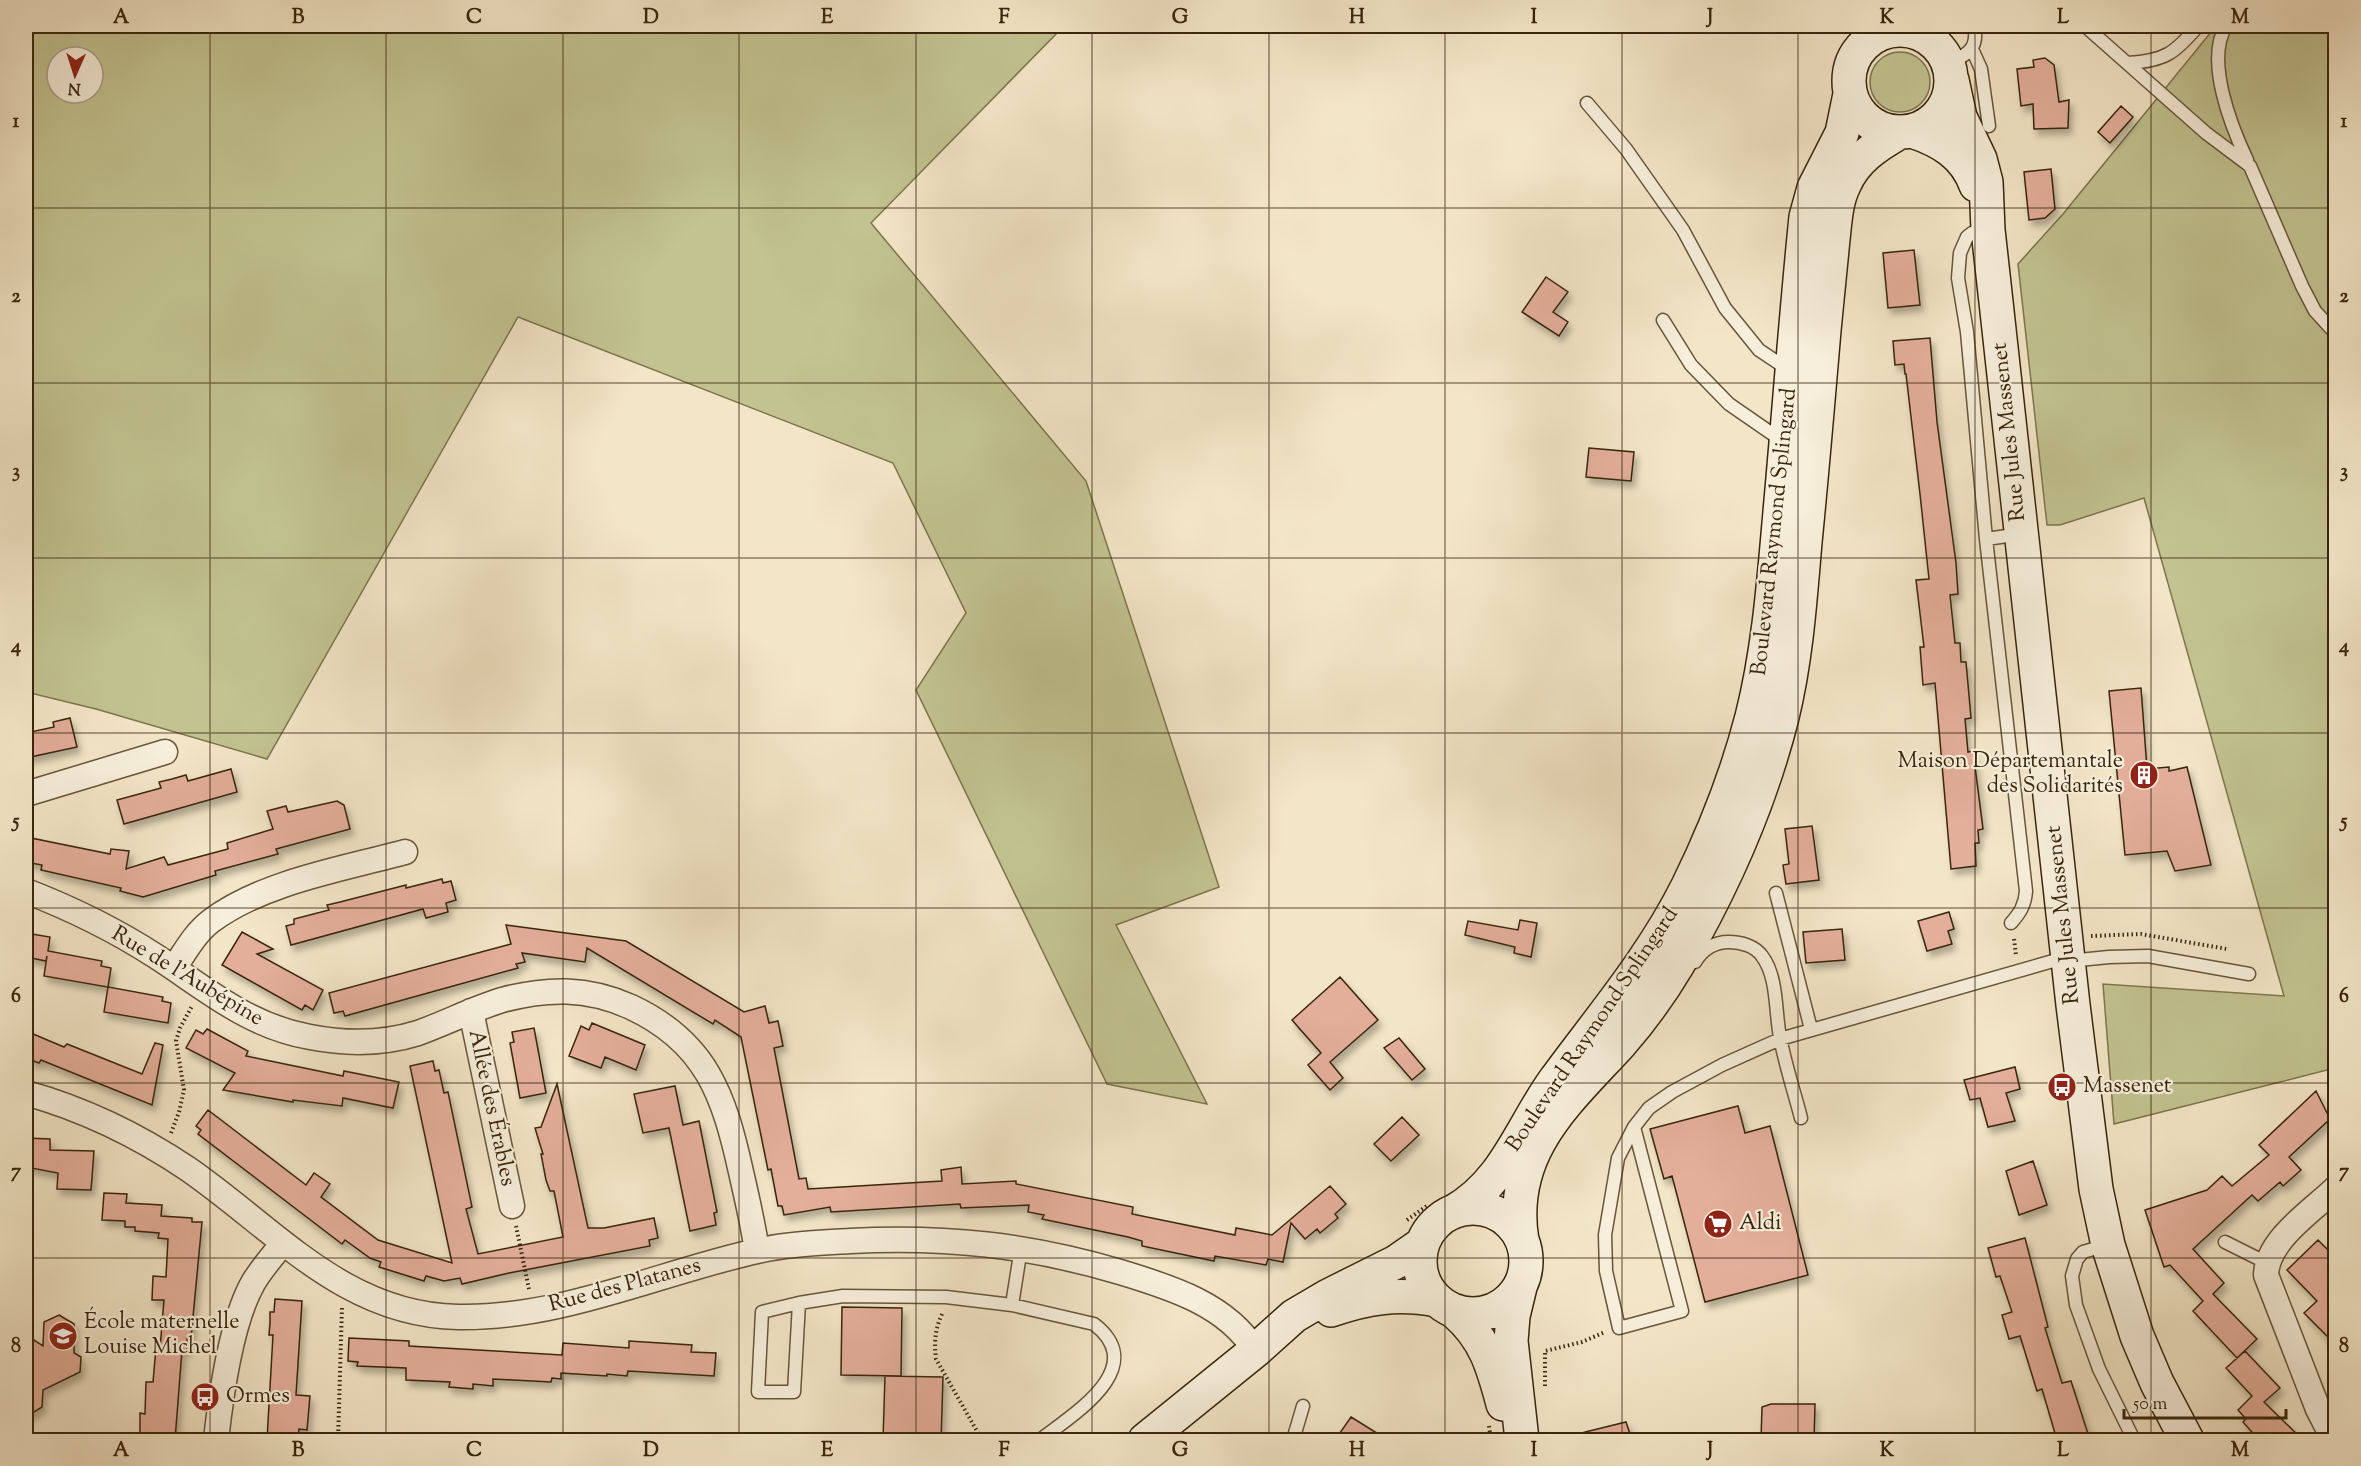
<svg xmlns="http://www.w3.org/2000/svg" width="2361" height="1466" font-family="'Sorts Mill Goudy',serif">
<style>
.green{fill:#c2c391;stroke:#7e744f;stroke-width:1.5;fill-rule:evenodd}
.building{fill:#e3ae9a;stroke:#39250d;stroke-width:1.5;filter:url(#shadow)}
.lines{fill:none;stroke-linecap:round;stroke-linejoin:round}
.lane-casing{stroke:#68553c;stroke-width:15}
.street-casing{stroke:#68553c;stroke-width:27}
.secondary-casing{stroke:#39250d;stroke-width:36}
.path{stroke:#39250d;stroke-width:4;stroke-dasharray:1.5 3;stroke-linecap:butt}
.lane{stroke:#f7efdb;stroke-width:12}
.street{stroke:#f7efdb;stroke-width:24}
.secondary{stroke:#f7efdb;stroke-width:33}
.grid{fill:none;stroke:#39250d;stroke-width:1.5;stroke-opacity:0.55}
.labels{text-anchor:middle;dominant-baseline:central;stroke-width:4.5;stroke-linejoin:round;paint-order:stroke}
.street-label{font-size:22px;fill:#39250d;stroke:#f7efdb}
.poi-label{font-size:22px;fill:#39250d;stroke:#f7efdb;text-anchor:start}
.neatline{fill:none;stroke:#39250d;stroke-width:2}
.grid-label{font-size:20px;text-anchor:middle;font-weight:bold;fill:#39250d}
</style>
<defs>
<filter id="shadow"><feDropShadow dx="3.5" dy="6" stdDeviation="3" flood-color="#0004"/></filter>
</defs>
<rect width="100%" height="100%" fill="#f3e6c7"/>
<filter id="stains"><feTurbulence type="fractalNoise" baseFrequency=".00333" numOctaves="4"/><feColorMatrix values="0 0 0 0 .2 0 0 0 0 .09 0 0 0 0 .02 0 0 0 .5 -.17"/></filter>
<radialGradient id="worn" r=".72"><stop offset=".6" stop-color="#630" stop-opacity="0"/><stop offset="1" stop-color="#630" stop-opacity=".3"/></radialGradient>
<path class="green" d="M 26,26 L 1053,26 L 1059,31 L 871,223 L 1086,481 L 1219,887 L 1116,925 L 1207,1104 L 1107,1084 L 916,690 L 966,613 L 893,463 L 518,317 L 267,759 L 96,709 L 26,692 ZM 57,57 L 93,57 L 93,93 L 57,93 Z
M 2216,26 L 2335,26 L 2335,1068 L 2114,1124 L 2103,984 L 2284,996 L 2144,498 L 2060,525 L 2047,525 L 2018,264 L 2063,214 Z
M1870 82a30 30 0 1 1 60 0a30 30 0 1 1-60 0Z"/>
<path class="building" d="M 2045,58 L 2054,65 L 2059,102 L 2069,100 L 2068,128 L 2034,129 L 2033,104 L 2021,106 L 2017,69 L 2034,67 L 2033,60 Z
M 2121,106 L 2133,117 L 2110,143 L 2098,132 Z
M 2051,169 L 2055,209 L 2045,218 L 2029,220 L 2024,172 Z
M 1914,250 L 1920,305 L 1888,308 L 1883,253 Z
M 1546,277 L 1568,292 L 1553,312 L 1568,322 L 1559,336 L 1522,312 Z
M 1930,338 L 1937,422 L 1956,563 L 1958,594 L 1950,595 L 1955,643 L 1960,643 L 1961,662 L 1966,662 L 1971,718 L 1965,719 L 1968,752 L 1973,751 L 1983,829 L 1978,830 L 1979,843 L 1975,843 L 1976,866 L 1951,869 L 1935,683 L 1923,685 L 1920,647 L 1924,647 L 1916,580 L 1929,579 L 1920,494 L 1906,374 L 1905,374 L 1904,364 L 1895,365 L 1893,341 Z
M 1589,448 L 1634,452 L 1631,481 L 1586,477 Z
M 2141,688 L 2147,769 L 2169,767 L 2169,771 L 2187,767 L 2211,865 L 2175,871 L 2167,851 L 2125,855 L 2109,691 Z
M 70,718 L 77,747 L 26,758 L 26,733 L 54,727 L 53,722 Z
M 231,769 L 237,792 L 124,824 L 117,800 L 161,788 L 159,782 L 172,779 L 186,775 L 188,781 Z
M 337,801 L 344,805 L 350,829 L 276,849 L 278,854 L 215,871 L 216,875 L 143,897 L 120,891 L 121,888 L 41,870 L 42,865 L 26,862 L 26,837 L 110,854 L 111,849 L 129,851 L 126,869 L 164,857 L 168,865 L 228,849 L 227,843 L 273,829 L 267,811 L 286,806 L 288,812 Z
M 1812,826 L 1819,880 L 1786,884 L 1783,865 L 1789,864 L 1785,829 Z
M 442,879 L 443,883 L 451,881 L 456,900 L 446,903 L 448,912 L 426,918 L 423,909 L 291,945 L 286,926 L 294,924 L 294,919 L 329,910 L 327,905 L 340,902 L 406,885 L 406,888 Z
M 1949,912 L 1954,929 L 1948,931 L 1952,944 L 1927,951 L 1918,921 Z
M 1520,920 L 1537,923 L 1531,957 L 1514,953 L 1515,947 L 1465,935 L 1468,921 L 1518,930 Z
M 506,925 L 626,941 L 744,1012 L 765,1006 L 769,1023 L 778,1021 L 783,1046 L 774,1048 L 799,1179 L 806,1178 L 808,1189 L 942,1181 L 941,1170 L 961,1167 L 962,1184 L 1016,1181 L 1016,1184 L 1133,1207 L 1132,1214 L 1235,1235 L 1236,1228 L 1272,1235 L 1330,1186 L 1346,1204 L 1335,1214 L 1338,1218 L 1320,1233 L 1317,1229 L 1305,1239 L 1291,1223 L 1283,1262 L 1268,1259 L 1266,1265 L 1215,1256 L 1214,1261 L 1142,1246 L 1142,1241 L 1128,1237 L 1042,1219 L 1044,1215 L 1028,1212 L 1029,1205 L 961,1208 L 960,1204 L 831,1212 L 830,1207 L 784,1215 L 782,1206 L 778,1206 L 771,1169 L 768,1170 L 741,1037 L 715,1020 L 713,1024 L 587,948 L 585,962 L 522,953 L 525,962 L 516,964 L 518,968 L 345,1016 L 343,1011 L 334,1013 L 329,993 L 511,944 Z
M 1842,929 L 1845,960 L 1806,963 L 1803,932 Z
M 242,932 L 273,949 L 257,954 L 323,990 L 313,1010 L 305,1005 L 302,1010 L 222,965 Z
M 26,933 L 50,937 L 48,951 L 102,961 L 101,966 L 111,968 L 108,987 L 163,997 L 162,1001 L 171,1003 L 168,1023 L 104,1012 L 108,987 L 44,976 L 47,956 L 46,961 L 26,957 Z
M 1340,977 L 1378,1020 L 1330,1062 L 1343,1078 L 1330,1090 L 1308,1065 L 1321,1053 L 1292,1020 Z
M 592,1023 L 645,1045 L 636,1070 L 605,1057 L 601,1068 L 569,1056 L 581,1026 L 589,1030 Z
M 534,1028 L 546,1093 L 520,1098 L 510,1043 L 514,1042 L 512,1032 Z
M 207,1029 L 248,1051 L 246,1056 L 343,1076 L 344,1071 L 399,1082 L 393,1108 L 343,1098 L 342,1106 L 293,1100 L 293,1102 L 223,1090 L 235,1073 L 186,1048 L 196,1030 L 203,1034 Z
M 26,1031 L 64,1047 L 67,1044 L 142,1074 L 155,1043 L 163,1045 L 152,1105 L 41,1060 L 39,1063 L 26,1058 Z
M 1399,1038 L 1425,1069 L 1412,1080 L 1384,1048 Z
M 433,1061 L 435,1071 L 439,1070 L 444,1093 L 448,1092 L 472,1207 L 466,1209 L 478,1254 L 563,1237 L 554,1191 L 550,1191 L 546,1180 L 541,1154 L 543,1154 L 535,1128 L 541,1127 L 557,1084 L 588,1228 L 604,1228 L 654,1218 L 658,1238 L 649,1240 L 650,1246 L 509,1273 L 462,1284 L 460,1278 L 444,1281 L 426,1276 L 424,1281 L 379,1267 L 381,1262 L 370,1258 L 345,1240 L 342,1244 L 198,1134 L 201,1130 L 196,1126 L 208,1110 L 306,1185 L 314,1173 L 330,1184 L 321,1197 L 378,1240 L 452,1263 L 410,1066 Z
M 2015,1067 L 2020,1089 L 2006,1093 L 2015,1121 L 1988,1127 L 1980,1098 L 1970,1100 L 1964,1080 Z
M 675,1086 L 683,1125 L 699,1121 L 717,1212 L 714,1213 L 716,1225 L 690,1231 L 669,1128 L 643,1133 L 634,1094 Z
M 2316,1091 L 2330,1119 L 2289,1157 L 2301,1170 L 2283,1186 L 2280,1182 L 2258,1201 L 2252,1195 L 2193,1249 L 2224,1283 L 2213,1294 L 2257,1339 L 2237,1358 L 2193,1311 L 2203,1301 L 2170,1265 L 2164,1267 L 2145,1210 L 2207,1190 L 2222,1176 L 2232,1186 L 2269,1155 L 2259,1145 Z
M 1738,1106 L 1745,1133 L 1770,1126 L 1808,1275 L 1705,1302 L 1672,1176 L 1664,1179 L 1650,1129 Z
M 1402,1117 L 1419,1135 L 1391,1161 L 1374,1144 Z
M 26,1138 L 50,1139 L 50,1150 L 94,1151 L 91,1190 L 57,1189 L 58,1173 L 26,1167 Z
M 2033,1161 L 2047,1205 L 2019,1215 L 2006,1171 Z
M 104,1193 L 127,1194 L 126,1203 L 162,1205 L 161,1216 L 192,1218 L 192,1222 L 202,1222 L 191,1338 L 187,1337 L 187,1351 L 182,1350 L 175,1440 L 140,1440 L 140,1413 L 145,1414 L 146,1382 L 153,1382 L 156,1348 L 160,1349 L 162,1324 L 164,1300 L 152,1300 L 153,1276 L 166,1277 L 168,1239 L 158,1238 L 159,1233 L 135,1231 L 135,1227 L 125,1227 L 125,1221 L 102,1220 Z
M 2025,1238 L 2048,1327 L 2045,1328 L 2062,1383 L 2071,1381 L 2090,1440 L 2057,1440 L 2042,1389 L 2037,1391 L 2020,1336 L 2009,1339 L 2002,1315 L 2012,1312 L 2000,1276 L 1996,1277 L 1988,1248 Z
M 2318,1240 L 2336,1258 L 2336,1345 L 2304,1313 L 2317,1301 L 2287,1270 Z
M 275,1299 L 302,1301 L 296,1395 L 310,1396 L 307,1430 L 299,1429 L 298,1439 L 267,1440 L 273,1335 L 269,1335 L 270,1323 L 270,1312 L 274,1312 Z
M 842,1307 L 902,1308 L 901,1376 L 841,1375 Z
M 59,1315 L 74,1324 L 74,1353 L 81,1357 L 80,1372 L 43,1390 L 42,1407 L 26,1417 L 26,1335 L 43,1346 L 44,1322 Z
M 349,1338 L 409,1341 L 409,1346 L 562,1355 L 563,1343 L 629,1348 L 629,1341 L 692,1345 L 691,1352 L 716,1353 L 714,1376 L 628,1371 L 627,1376 L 607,1374 L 607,1376 L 561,1373 L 561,1379 L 552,1378 L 551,1382 L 493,1379 L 493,1386 L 473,1384 L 473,1389 L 449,1387 L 450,1382 L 406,1380 L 406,1368 L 357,1366 L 358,1362 L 348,1361 Z
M 2245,1351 L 2280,1388 L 2264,1402 L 2303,1440 L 2259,1440 L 2243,1422 L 2246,1419 L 2238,1410 L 2252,1396 L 2226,1368 Z
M 885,1376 L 943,1377 L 941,1440 L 883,1440 Z
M 1771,1404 L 1815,1404 L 1814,1440 L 1761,1440 L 1762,1407 Z
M 1351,1417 L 1388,1440 L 1335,1440 Z
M 1626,1422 L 1632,1440 L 1578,1440 L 1577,1434 Z"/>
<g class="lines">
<g class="lane-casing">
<path id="lane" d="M 2085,26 L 2206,133 L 2250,166 L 2302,286 L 2315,311 L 2336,334
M 2226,26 C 2205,60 2231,126 2247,160
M 1972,49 L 1981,69 L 1989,126
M 2128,63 C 2165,61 2175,53 2198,26
M 1949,64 C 1968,54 1979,48 1974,26
M 1587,103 L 1626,149 L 1683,230 L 1725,308 L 1759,350 L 1789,370
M 1987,230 L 1972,233 L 1967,237 L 1960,253 L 1958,278 L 1967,332 L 1986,539 L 2026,891 C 2025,905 2020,913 2011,923
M 1663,320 L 1691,365 L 1729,404 L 1784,442
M 1986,539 L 2021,534
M 1776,893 L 1811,1029
M 2069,961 L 2109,957 L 2148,956 L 2249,974
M 1695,962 C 1703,949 1714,942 1729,942 C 1741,942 1755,946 1762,956 C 1778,977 1775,1012 1780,1037 C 1785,1064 1794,1091 1801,1118
M 1634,1127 L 1682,1311 L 1619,1328 L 1606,1271 L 1605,1235 L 1618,1158 L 1634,1127 L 1649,1108 L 1672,1092 L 1722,1065 L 1780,1039 L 2067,957
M 2225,1242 L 2267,1263
M 2107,1245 L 2083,1252 L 2077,1259 L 2072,1276 L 2076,1305 L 2099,1369 L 2134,1440
M 799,1303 L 794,1392 L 758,1392 L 762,1312 L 799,1303 L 843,1296 L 946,1297 L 1012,1305 L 1094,1324 C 1151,1368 1072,1415 1040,1440
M 1012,1305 L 1021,1248
M 1293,1440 L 1303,1406"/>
</g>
<g class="street-casing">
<path id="street" d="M 26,794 L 165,752
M 26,891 C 70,908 117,931 157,957 C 208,990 248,1026 310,1037 C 346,1044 383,1044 418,1033 C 446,1023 473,1009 502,1000 C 547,988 587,987 631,1007 C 706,1042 724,1095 741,1172 C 747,1198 753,1224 757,1251
M 174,968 C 185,952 195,933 211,921 C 263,882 343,869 405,852
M 471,1011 L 512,1206
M 26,1093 C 83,1109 139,1136 188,1169 C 275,1229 344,1315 458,1317 C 561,1319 658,1273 757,1251 C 787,1244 819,1243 850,1241 C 945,1236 1029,1245 1120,1272 C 1170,1287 1228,1305 1255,1351
M 216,1440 C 221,1395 231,1322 253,1283 C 261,1269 273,1256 283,1243
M 2334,1440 L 2318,1409 L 2266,1275 C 2267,1240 2312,1211 2336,1188"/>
</g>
<g class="secondary-casing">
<path id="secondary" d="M1849 81a51 51 0 1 1 102 0a51 51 0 1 1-102 0Z
M 1952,80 L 1960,117 L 1980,159 L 1986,182 L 1988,230 L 1996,302 L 2073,1005 L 2096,1189 L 2108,1245 L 2137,1336 L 2157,1383 L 2187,1440
M 1912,131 C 1942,141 1965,155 1976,185
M1420 1261a53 53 0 1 1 106 0a53 53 0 1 1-106 0Z
M 1453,1212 C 1506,1182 1521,1127 1555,1080 C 1602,1016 1652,958 1688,886 C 1714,833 1737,775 1752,717 C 1769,650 1774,580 1780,512 C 1789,413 1796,315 1806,217 L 1814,188 L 1842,133 L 1850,94
M 1522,1241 C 1507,1152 1567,1102 1621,1043 C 1642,1019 1662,991 1678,964 C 1723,887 1760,804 1782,717 C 1796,660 1800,601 1805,542 C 1812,472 1818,401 1824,330 C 1827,299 1830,269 1833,239 C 1835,221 1836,201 1844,185 C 1855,159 1876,146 1900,132
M 1520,1287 L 1513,1316 L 1511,1341 L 1522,1440
M 1331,1310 C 1368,1297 1398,1293 1437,1300
M 1455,1312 C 1485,1338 1493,1366 1503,1404
M 1145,1440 L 1255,1351 L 1294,1316 L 1328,1296 L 1396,1262 L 1422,1244"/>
</g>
<path class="path" d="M 2091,936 L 2141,934 L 2227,949
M 2014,939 L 2016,955
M 171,1133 L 179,1112 L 184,1090 L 176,1041 L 180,1028 L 192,1006
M 1407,1220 L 1428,1205
M 516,1226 L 529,1289
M 942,1314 C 935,1329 934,1343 936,1359 L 982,1440
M 1545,1386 L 1545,1351 L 1582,1342 L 1605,1332
M 1489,1426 L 1491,1440
M 338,1440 L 342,1306"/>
<use href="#lane" class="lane"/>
<use href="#street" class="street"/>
<use href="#secondary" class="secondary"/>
</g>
<path class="grid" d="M 210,26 L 210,1440M 386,26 L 386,1440M 563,26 L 563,1440M 739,26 L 739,1440M 916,26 L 916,1440M 1092,26 L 1092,1440M 1269,26 L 1269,1440M 1445,26 L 1445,1440M 1622,26 L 1622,1440M 1798,26 L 1798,1440M 1975,26 L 1975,1440M 2151,26 L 2151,1440M 26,208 L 2336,208M 26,383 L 2336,383M 26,558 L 2336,558M 26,733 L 2336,733M 26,908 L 2336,908M 26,1083 L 2336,1083M 26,1258 L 2336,1258"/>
<defs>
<g id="building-disc" transform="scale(1.5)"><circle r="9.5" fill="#8f2418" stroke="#f7efdb"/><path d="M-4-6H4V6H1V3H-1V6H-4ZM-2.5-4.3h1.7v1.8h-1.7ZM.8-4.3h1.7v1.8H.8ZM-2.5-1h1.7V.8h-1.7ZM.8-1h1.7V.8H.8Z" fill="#fff"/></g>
<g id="bus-disc" transform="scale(1.5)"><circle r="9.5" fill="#8f2418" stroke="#f7efdb"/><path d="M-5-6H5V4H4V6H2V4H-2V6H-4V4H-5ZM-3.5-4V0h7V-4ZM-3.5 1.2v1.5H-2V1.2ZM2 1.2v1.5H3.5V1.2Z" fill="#fff"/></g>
<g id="supermarket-disc" transform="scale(1.5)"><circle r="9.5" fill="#8f2418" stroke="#f7efdb"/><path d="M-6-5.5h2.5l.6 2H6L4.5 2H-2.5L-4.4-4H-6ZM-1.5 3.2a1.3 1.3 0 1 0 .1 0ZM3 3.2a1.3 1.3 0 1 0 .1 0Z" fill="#fff"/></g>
<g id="school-disc" transform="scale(1.5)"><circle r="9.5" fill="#8f2418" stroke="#f7efdb"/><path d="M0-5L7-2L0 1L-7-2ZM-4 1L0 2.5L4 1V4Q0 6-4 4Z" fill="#fff"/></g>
</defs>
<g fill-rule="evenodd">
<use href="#building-disc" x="2144" y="775"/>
<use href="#bus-disc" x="2062" y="1087"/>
<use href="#supermarket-disc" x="1718" y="1224"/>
<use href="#school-disc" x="63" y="1336"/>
<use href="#bus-disc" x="205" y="1397"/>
</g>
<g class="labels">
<g class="street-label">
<text transform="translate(2010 432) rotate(-96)">Rue Jules Massenet</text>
<text transform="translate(1775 532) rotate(-84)">Boulevard Raymond Splingard</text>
<text transform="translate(2064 915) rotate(-96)">Rue Jules Massenet</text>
<text transform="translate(187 977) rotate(31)">Rue de l'Aubépine</text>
<text transform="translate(1593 1030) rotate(-56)">Boulevard Raymond Splingard</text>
<text transform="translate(491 1108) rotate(78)">Allée des Érables</text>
<text transform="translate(625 1286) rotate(-15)">Rue des Platanes</text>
</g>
<g class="poi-label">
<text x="2123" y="762" text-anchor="end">Maison Départemantale<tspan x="2123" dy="25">des Solidarités</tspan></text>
<text x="2083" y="1087">Massenet</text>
<text x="1739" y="1224">Aldi</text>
<text x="84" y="1323">École maternelle<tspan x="84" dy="25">Louise Michel</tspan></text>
<text x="226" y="1397">Ormes</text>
</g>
</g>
<rect width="2361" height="1466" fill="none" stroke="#f3e6c7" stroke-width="66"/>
<g transform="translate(75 75) rotate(183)"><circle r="28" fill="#f7efdb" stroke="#ab9e89" stroke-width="1.5"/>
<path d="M0-4.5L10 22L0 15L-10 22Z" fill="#8f2418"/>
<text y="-9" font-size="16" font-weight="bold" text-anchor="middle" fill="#39250d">N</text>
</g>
<path d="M2124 1409v9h162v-9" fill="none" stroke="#39250d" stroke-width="3"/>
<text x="2133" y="1409" font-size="18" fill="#39250d" stroke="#f7efdb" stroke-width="4.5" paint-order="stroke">50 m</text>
<rect x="33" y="33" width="2295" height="1400" class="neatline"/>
<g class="grid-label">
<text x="121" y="23">A</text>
<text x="298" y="23">B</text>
<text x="474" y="23">C</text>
<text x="651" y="23">D</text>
<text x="827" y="23">E</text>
<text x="1004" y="23">F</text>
<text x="1180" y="23">G</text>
<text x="1357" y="23">H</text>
<text x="1534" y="23">I</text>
<text x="1710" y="23">J</text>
<text x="1887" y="23">K</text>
<text x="2063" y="23">L</text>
<text x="2240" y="23">M</text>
<text x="16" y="127">1</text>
<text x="2344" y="127">1</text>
<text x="16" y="302">2</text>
<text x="2344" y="302">2</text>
<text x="16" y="477">3</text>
<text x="2344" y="477">3</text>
<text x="16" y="652">4</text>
<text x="2344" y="652">4</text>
<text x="16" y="827">5</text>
<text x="2344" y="827">5</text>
<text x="16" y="1002">6</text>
<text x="2344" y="1002">6</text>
<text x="16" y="1177">7</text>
<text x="2344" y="1177">7</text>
<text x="16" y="1352">8</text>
<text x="2344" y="1352">8</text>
<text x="121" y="1456">A</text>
<text x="298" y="1456">B</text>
<text x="474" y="1456">C</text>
<text x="651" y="1456">D</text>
<text x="827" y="1456">E</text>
<text x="1004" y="1456">F</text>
<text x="1180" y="1456">G</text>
<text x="1357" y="1456">H</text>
<text x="1534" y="1456">I</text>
<text x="1710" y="1456">J</text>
<text x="1887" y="1456">K</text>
<text x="2063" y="1456">L</text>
<text x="2240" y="1456">M</text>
</g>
<rect width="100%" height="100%" filter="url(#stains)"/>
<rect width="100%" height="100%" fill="url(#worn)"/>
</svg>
